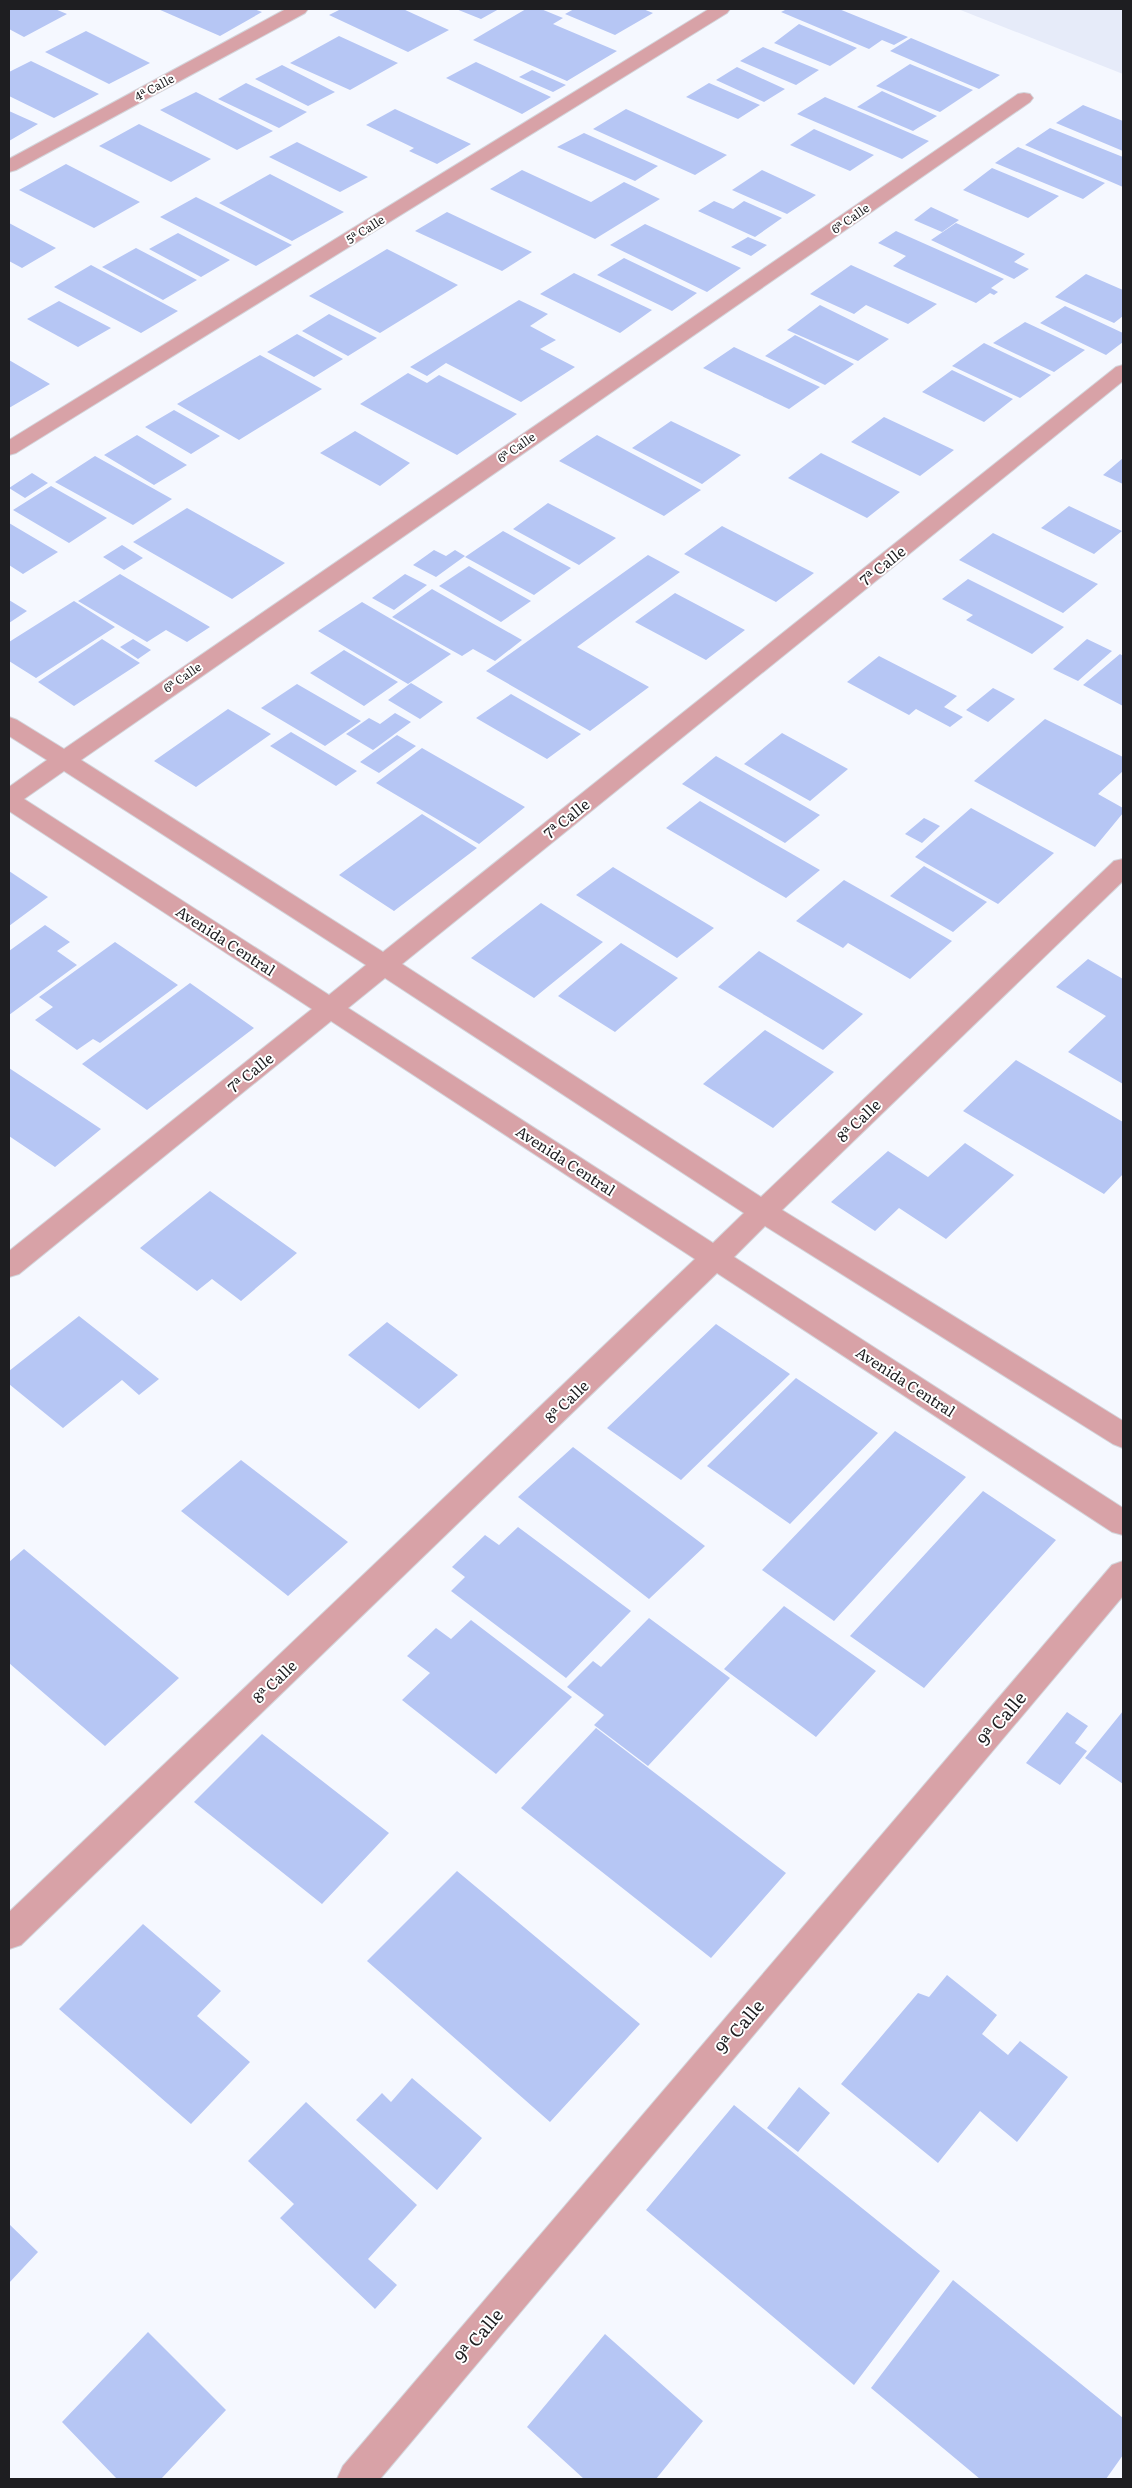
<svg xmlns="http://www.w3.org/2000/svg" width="1132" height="2488" font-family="Literata,serif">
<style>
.built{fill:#e6ebf9}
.building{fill:#b6c6f4}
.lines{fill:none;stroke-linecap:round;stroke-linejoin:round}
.minor-casing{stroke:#d3d5db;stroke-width:2}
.minor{fill:#d8a2a7;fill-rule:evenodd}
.labels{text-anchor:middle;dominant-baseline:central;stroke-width:4;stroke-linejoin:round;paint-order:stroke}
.far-street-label{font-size:12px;fill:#1e1e21;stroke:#fff}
.street-label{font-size:15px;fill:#1e1e21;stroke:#fff}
.near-street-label{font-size:18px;fill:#1e1e21;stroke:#fff}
</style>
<rect width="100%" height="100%" fill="#f5f8ff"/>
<path class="built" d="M 958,9 L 1123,9 L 1123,74 Z"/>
<path class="building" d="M 9,9 L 55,9 L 67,14 L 24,37 L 9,29 Z
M 158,9 L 254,9 L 262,12 L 220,36 Z
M 341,9 L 403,9 L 449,30 L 408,52 L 329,15 Z
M 456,9 L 499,9 L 481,19 Z
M 526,9 L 541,9 L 563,18 L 553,24 L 617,51 L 567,81 L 473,40 Z
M 574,9 L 643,9 L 653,13 L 615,35 L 565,14 Z
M 787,9 L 839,9 L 908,37 L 894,45 L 882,40 L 869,49 L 781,12 Z
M 799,24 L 857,48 L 830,66 L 774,43 Z
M 86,31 L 150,63 L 109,84 L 45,52 Z
M 339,36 L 398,63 L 350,90 L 290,63 Z
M 911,38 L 987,70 L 1000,75 L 979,89 L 890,51 Z
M 763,47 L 819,70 L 796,85 L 740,61 Z
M 31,61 L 99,94 L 54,118 L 9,96 L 9,72 Z
M 476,62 L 551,97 L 522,114 L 446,78 Z
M 910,64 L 973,90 L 940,112 L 876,86 Z
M 282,65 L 335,92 L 308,106 L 255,79 Z
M 737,67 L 785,89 L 764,102 L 716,80 Z
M 532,70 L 566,85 L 553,92 L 519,77 Z
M 246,83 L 307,112 L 279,128 L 218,99 Z
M 709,83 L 760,105 L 738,119 L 686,97 Z
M 882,91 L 937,116 L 913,131 L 857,107 Z
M 196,92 L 273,131 L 237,150 L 160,110 Z
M 825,97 L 929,141 L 902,159 L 797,114 Z
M 1083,105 L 1123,121 L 1123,151 L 1056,123 Z
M 395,109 L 471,144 L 437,164 L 409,151 L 414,148 L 366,125 Z
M 626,109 L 727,155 L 695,175 L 593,129 Z
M 9,111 L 38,124 L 9,141 Z
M 139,124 L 211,159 L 171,182 L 99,146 Z
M 1050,128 L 1123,157 L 1123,187 L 1025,145 Z
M 814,129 L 874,155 L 850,171 L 790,145 Z
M 584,133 L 658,166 L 635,181 L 557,147 Z
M 297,142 L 368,177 L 340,192 L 269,157 Z
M 1018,147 L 1105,183 L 1083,199 L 995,163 Z
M 66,164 L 140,202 L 94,228 L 19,190 Z
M 992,168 L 1059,196 L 1028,218 L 963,190 Z
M 522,170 L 591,202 L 624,182 L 660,199 L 595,239 L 490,189 Z
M 762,170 L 816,195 L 787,214 L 732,190 Z
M 270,174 L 344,212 L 292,241 L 219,203 Z
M 196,197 L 292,245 L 256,266 L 160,217 Z
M 714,201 L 733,209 L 744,201 L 782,218 L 755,237 L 698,211 Z
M 931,207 L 959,220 L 942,232 L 914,220 Z
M 447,212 L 532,252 L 502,271 L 415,231 Z
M 9,223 L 56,248 L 22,268 L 9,261 Z
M 956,223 L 1025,254 L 1014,262 L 1029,269 L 1014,279 L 931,240 Z
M 645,224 L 741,268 L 707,292 L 610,245 Z
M 896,231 L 1004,279 L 991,288 L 998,292 L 994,295 L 990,293 L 976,303 L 893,266 L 906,256 L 878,243 Z
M 178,233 L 230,260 L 201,277 L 149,249 Z
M 748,237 L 767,245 L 751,256 L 731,247 Z
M 136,248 L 197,280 L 163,300 L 102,267 Z
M 387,249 L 458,285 L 380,333 L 309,296 Z
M 624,258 L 697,293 L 672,311 L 597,275 Z
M 91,265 L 178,311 L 141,333 L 54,287 Z
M 851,265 L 937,304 L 908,324 L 866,305 L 854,314 L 810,294 Z
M 574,273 L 652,310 L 620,333 L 540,294 Z
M 1086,274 L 1123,290 L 1123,316 L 1114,323 L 1055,297 Z
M 519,300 L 548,314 L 530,326 L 556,340 L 540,349 L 575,367 L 521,402 L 446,363 L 427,376 L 410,367 Z
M 59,301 L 111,328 L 78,347 L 27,319 Z
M 820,305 L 889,339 L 858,361 L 787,330 Z
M 1065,306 L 1123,333 L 1123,342 L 1106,355 L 1040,323 Z
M 329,314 L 377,338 L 348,356 L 302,331 Z
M 1025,322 L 1085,350 L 1054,372 L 993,343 Z
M 297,334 L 343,359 L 314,377 L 267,352 Z
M 795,335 L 854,364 L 825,385 L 765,356 Z
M 984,343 L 1051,375 L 1020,398 L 952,366 Z
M 734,347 L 820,387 L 789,409 L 703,368 Z
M 260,355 L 322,389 L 239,440 L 177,404 Z
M 9,360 L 50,384 L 9,408 Z
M 952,370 L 1013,399 L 984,422 L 922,392 Z
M 408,373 L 427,383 L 439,375 L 517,414 L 457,455 L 360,404 Z
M 174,410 L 220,436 L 191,454 L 145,427 Z
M 884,417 L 954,450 L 920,476 L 851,442 Z
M 671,421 L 741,455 L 702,484 L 632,448 Z
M 355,431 L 410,463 L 380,486 L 320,453 Z
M 137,435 L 187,465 L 154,485 L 104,455 Z
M 597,435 L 701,490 L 664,516 L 559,461 Z
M 821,453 L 900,492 L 867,518 L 788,478 Z
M 95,456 L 172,499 L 133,525 L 55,482 Z
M 1123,458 L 1123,484 L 1103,475 Z
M 32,473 L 48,483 L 25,498 L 9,488 Z
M 51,486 L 107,518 L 69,543 L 13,510 Z
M 548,503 L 616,538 L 579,565 L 513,529 Z
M 1069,506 L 1122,531 L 1094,554 L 1041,528 Z
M 187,508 L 285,563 L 232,599 L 133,542 Z
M 9,523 L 58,552 L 23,574 L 9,565 Z
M 722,526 L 814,573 L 776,602 L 684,554 Z
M 503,531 L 571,568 L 534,595 L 465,557 Z
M 993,533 L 1098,584 L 1063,613 L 959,560 Z
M 122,545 L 143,558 L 124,570 L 103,557 Z
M 434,550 L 446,556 L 455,550 L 465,556 L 436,577 L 413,565 Z
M 648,555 L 680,572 L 577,647 L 649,687 L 590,731 L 486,671 Z
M 469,566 L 531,601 L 501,622 L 439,586 Z
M 120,574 L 210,627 L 187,642 L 166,630 L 147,642 L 78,601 Z
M 405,574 L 427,585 L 394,610 L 372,598 Z
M 968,579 L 1064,627 L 1032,654 L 966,620 L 973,615 L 942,599 Z
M 432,589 L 522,640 L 495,661 L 473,649 L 462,656 L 392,617 Z
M 675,593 L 745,630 L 706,660 L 635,622 Z
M 9,600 L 27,611 L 9,623 Z
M 74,601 L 115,627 L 36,678 L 9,661 L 9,642 Z
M 362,602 L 451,654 L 408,684 L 318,631 Z
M 102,639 L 140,663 L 74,706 L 38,682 Z
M 133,639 L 151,650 L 138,659 L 120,647 Z
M 1087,639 L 1112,651 L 1078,681 L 1053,669 Z
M 344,650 L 398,682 L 364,706 L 310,673 Z
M 1120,654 L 1123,656 L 1123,706 L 1083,685 Z
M 879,656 L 957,696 L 944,707 L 963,717 L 950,727 L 916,709 L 909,715 L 847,682 Z
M 411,683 L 443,702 L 420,719 L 388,700 Z
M 297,684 L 361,721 L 325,746 L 261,708 Z
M 993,688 L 1015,699 L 988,722 L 966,710 Z
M 511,694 L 581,734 L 547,759 L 476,718 Z
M 228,709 L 271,734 L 196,787 L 154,761 Z
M 395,713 L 411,722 L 373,750 L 346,734 L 369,718 L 380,724 Z
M 1045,719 L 1123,757 L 1123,771 L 1098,794 L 1123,808 L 1123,813 L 1095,847 L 974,781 Z
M 291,732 L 357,771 L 336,786 L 270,746 Z
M 782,733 L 848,769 L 810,801 L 744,764 Z
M 397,735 L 416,746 L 379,773 L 360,762 Z
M 422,748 L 525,807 L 479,844 L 376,783 Z
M 716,756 L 820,815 L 785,843 L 682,784 Z
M 700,801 L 820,870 L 786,898 L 666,828 Z
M 971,808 L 1054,853 L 998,904 L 915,857 Z
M 422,814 L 477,848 L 394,911 L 339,875 Z
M 924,818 L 940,826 L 922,843 L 905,834 Z
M 924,866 L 987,902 L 953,932 L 890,896 Z
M 613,867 L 714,928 L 677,958 L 576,895 Z
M 9,871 L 48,897 L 9,926 Z
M 844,880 L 952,941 L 910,979 L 848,943 L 843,948 L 796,921 Z
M 541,903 L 603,942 L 534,998 L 471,958 Z
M 45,925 L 70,942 L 57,951 L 77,965 L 9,1015 L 9,951 Z
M 115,942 L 178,985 L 100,1043 L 93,1039 L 77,1050 L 35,1020 L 53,1007 L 39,997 Z
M 621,943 L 678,978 L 615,1032 L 558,996 Z
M 759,951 L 863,1014 L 823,1050 L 718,987 Z
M 1088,959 L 1123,979 L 1123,1084 L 1068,1052 L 1106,1016 L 1056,987 Z
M 190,983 L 254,1028 L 147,1110 L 82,1064 Z
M 765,1030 L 834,1072 L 773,1128 L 703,1084 Z
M 1016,1060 L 1123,1122 L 1123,1174 L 1104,1194 L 963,1111 Z
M 9,1068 L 101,1129 L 55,1167 L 9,1136 Z
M 965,1143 L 1014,1175 L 946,1239 L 899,1208 L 875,1231 L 831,1202 L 888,1151 L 928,1177 Z
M 210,1191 L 297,1253 L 241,1301 L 212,1279 L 197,1291 L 140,1248 Z
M 79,1316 L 159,1379 L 139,1395 L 122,1380 L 63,1428 L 9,1384 L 9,1371 Z
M 387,1322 L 458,1375 L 419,1409 L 348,1355 Z
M 716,1324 L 790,1374 L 681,1480 L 607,1428 Z
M 796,1378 L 878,1433 L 790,1524 L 707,1466 Z
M 895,1431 L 966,1477 L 834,1621 L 762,1570 Z
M 573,1447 L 705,1546 L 649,1599 L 518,1497 Z
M 241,1460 L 348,1542 L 288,1596 L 181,1511 Z
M 983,1491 L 1056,1540 L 924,1688 L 850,1636 Z
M 518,1527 L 631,1611 L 566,1678 L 451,1591 L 465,1577 L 452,1567 L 485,1535 L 499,1545 Z
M 24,1549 L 179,1678 L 105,1746 L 9,1663 L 9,1562 Z
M 784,1606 L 876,1671 L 816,1737 L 724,1669 Z
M 649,1618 L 730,1678 L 648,1766 L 594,1725 L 604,1715 L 567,1687 L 593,1661 L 601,1667 Z
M 471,1620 L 572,1697 L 496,1774 L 402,1700 L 430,1673 L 407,1656 L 436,1628 L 451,1639 Z
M 1123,1711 L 1123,1784 L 1085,1758 Z
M 1067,1712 L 1088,1726 L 1075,1743 L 1087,1751 L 1060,1785 L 1026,1763 Z
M 596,1728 L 786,1873 L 711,1958 L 521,1808 Z
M 262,1734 L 389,1833 L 322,1904 L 194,1802 Z
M 457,1871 L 640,2024 L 550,2122 L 367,1961 Z
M 143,1924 L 221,1991 L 197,2016 L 250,2062 L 191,2124 L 59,2009 Z
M 947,1975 L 997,2015 L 982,2034 L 1008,2055 L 1020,2041 L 1068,2077 L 1017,2142 L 980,2111 L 938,2163 L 841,2084 L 918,1993 L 929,1997 Z
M 412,2078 L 482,2138 L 437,2190 L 356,2120 L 382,2093 L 391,2102 Z
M 799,2087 L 830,2113 L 798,2152 L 767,2128 Z
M 306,2102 L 417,2205 L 368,2259 L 397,2285 L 375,2309 L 280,2218 L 294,2204 L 248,2161 Z
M 734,2105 L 940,2271 L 854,2385 L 646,2210 Z
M 9,2224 L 38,2252 L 9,2283 Z
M 953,2280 L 1123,2418 L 1123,2455 L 1106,2479 L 980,2479 L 871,2388 Z
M 148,2332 L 226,2410 L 161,2479 L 117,2479 L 62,2422 Z
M 605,2334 L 703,2421 L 656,2479 L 584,2479 L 527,2427 Z"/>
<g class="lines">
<g class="minor-casing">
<path id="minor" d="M 286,9 L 308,9 L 305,13 L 16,170 L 9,172 L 9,159 Z
M 709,9 L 730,9 L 727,13 L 16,453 L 9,455 L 9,440 Z
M 1024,93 L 1030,94 L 1033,98 L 1030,102 L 81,760 L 383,952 L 1116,367 L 1123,365 L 1123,381 L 402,964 L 761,1197 L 1114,861 L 1123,859 L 1123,881 L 782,1210 L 1123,1421 L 1123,1448 L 1113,1444 L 765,1226 L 734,1257 L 1123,1508 L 1123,1535 L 1112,1532 L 717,1273 L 21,1945 L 9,1949 L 9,1912 L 695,1259 L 331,1021 L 19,1274 L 9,1277 L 9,1251 L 312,1009 L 9,811 L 9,787 L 47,760 L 9,736 L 9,717 L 17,720 L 64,749 L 1018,94 ZM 64,771 L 366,965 L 329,995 L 24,799 ZM 385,978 L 744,1213 L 713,1243 L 348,1008 Z
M 1123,1561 L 1123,1596 L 380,2479 L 337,2479 L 343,2466 L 1112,1565 Z"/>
</g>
<use href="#minor" class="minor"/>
</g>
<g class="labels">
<g class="far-street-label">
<text transform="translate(154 87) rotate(-28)">4ª Calle</text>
<text transform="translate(850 218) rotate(-35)">6ª Calle</text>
<text transform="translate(365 229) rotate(-32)">5ª Calle</text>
<text transform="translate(516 447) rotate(-35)">6ª Calle</text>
<text transform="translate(182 677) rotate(-35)">6ª Calle</text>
</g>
<g class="street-label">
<text transform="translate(882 565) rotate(-39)">7ª Calle</text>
<text transform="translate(566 818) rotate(-39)">7ª Calle</text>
<text transform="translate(226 940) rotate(33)">Avenida Central</text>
<text transform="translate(250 1072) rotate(-39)">7ª Calle</text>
<text transform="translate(858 1120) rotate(-44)">8ª Calle</text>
<text transform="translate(566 1160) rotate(33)">Avenida Central</text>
<text transform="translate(906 1381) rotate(33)">Avenida Central</text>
<text transform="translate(566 1401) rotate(-44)">8ª Calle</text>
<text transform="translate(274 1681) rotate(-44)">8ª Calle</text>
</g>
<g class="near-street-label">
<text transform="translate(1001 1718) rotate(-50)">9ª Calle</text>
<text transform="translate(739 2026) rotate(-50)">9ª Calle</text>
<text transform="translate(478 2335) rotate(-50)">9ª Calle</text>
</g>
</g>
<rect width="1132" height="2488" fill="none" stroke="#1e1e21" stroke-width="20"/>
</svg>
